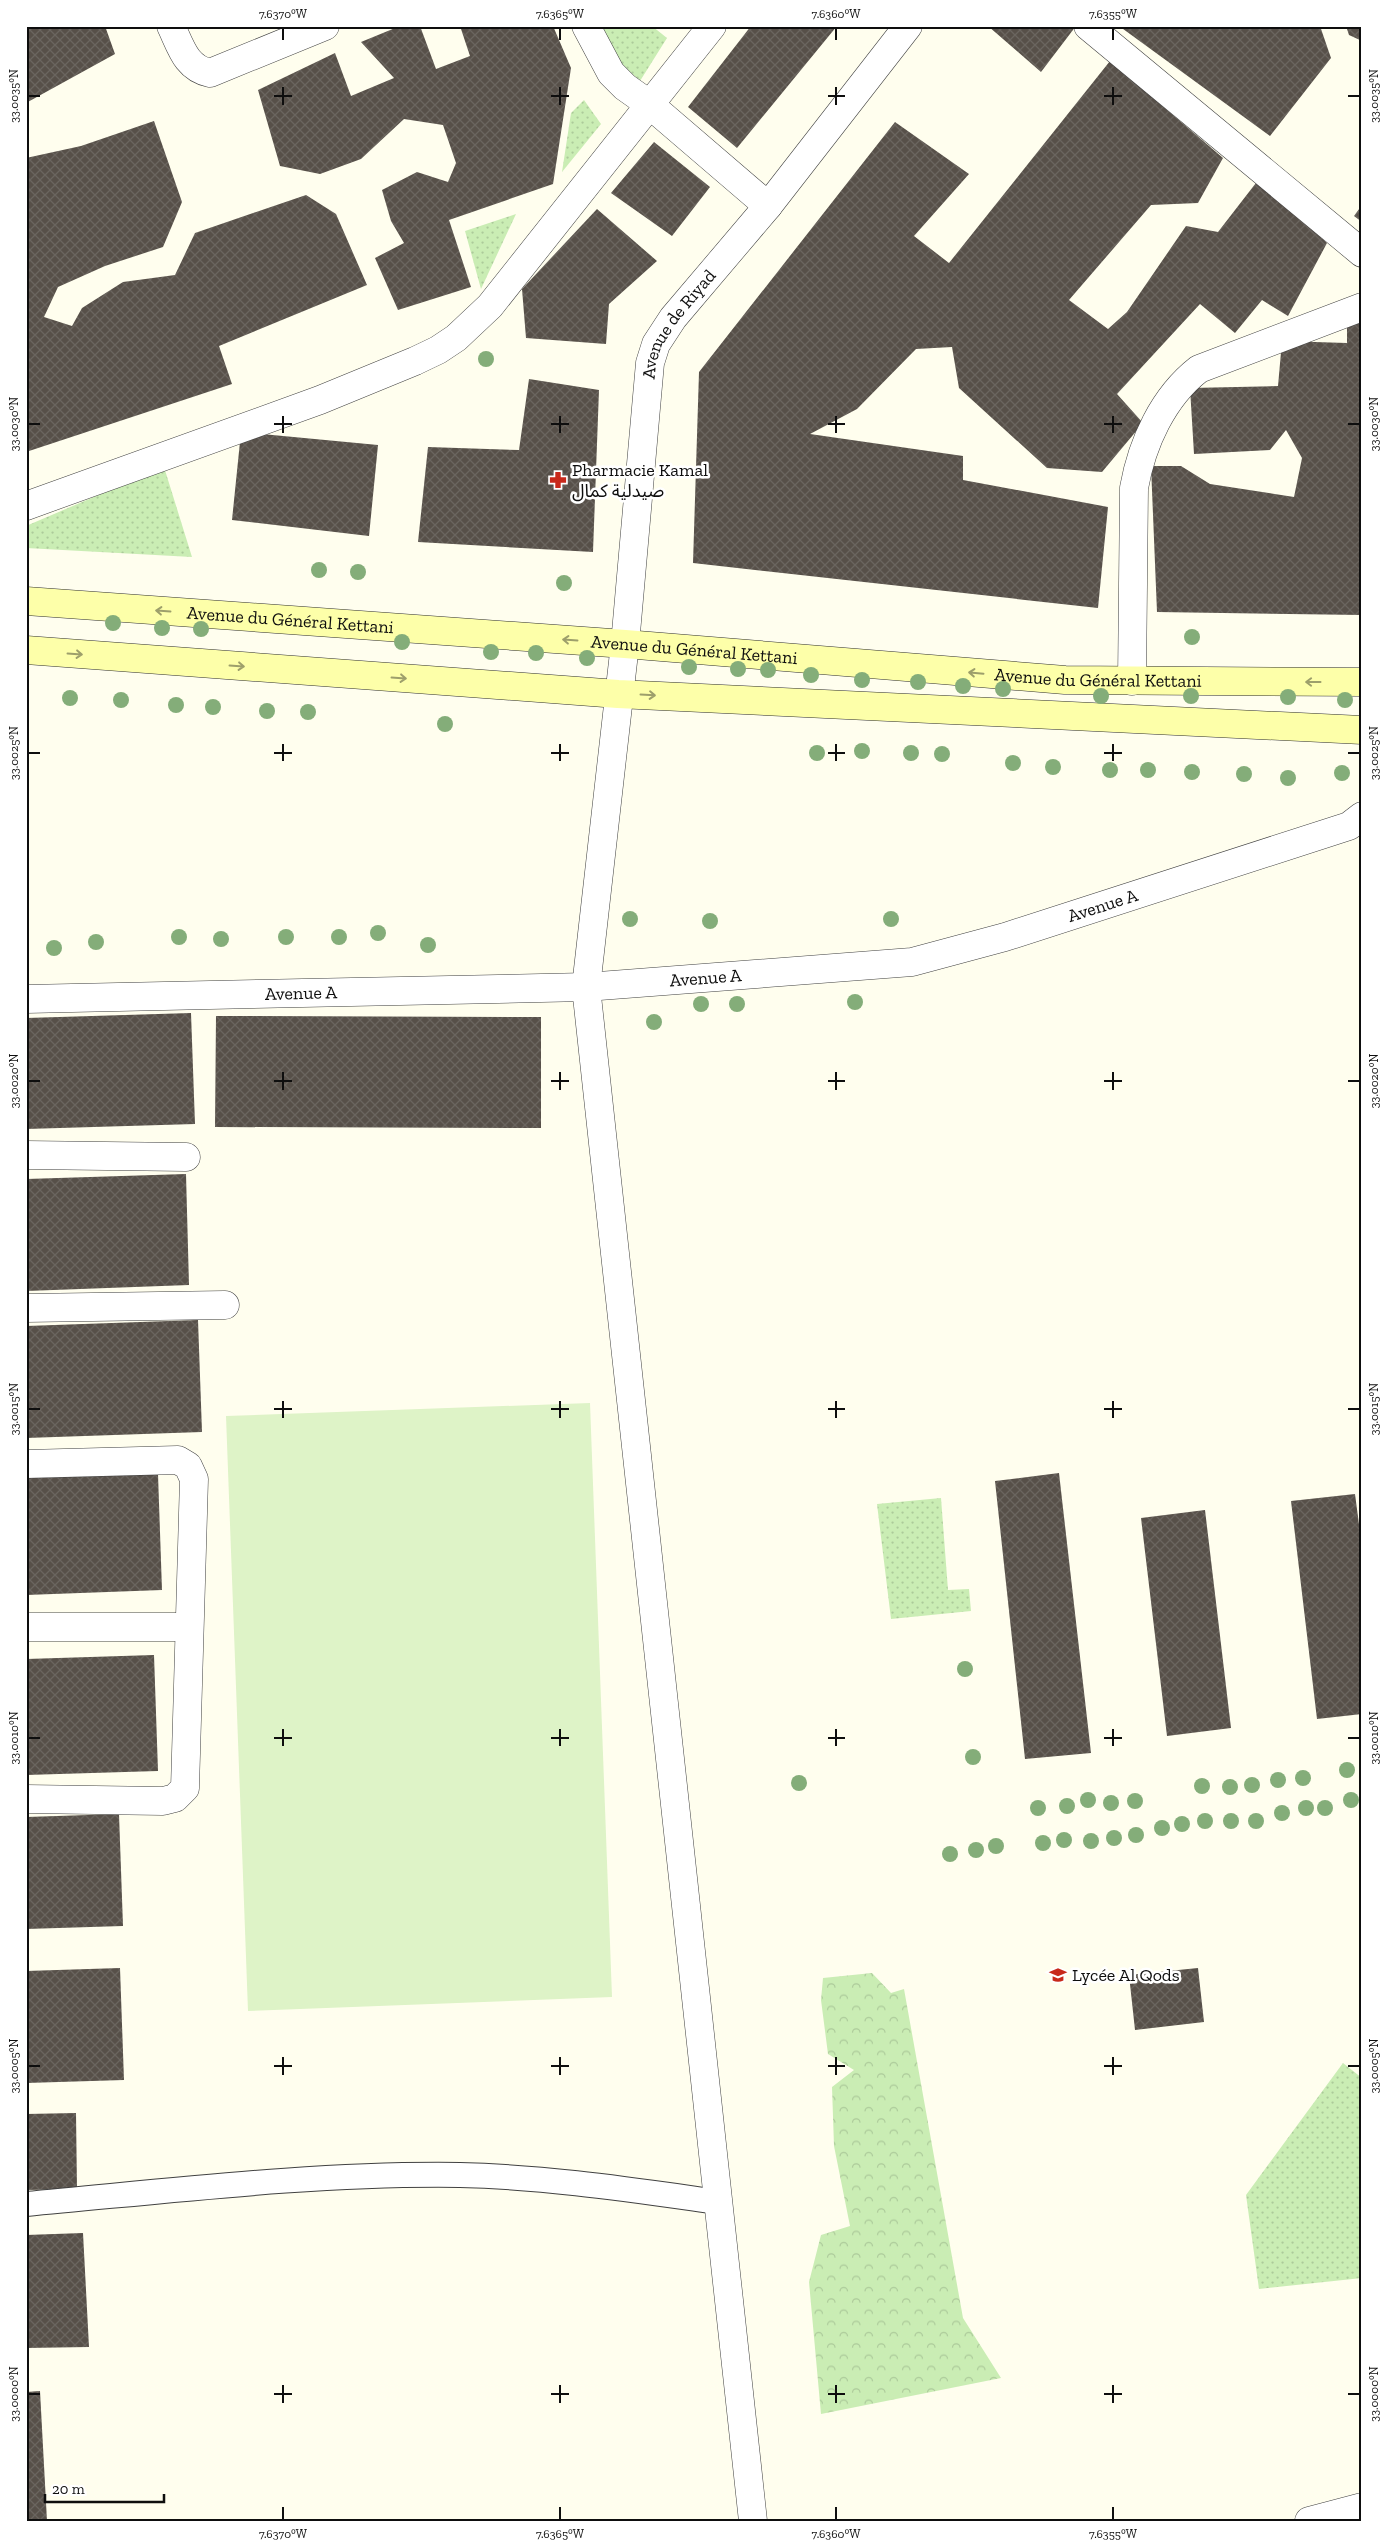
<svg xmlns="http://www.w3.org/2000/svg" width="1388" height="2547" font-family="'Zilla Slab','Noto Sans Arabic',serif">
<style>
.park{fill:url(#park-crowns)}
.garden{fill:url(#garden-dots)}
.pitch{fill:#def3c7}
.building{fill:url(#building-cross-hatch)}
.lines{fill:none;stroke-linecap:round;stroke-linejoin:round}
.lane-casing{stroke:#414141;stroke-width:26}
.street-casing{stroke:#414141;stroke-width:29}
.secondary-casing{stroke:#303030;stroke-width:29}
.lane{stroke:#fff;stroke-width:24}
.street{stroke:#fff;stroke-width:28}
.secondary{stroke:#fdffa9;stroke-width:28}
.tree{fill:#84ad79}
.oneway{stroke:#9d9f6b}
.ticks{fill:none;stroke:#0e0e0e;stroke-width:2}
.labels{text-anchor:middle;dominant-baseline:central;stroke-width:5;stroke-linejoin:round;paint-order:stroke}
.street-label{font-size:18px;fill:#0e0e0e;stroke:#fff}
.poi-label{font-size:18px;fill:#0e0e0e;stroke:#fff;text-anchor:start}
.neatline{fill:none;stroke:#0e0e0e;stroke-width:2}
.ticks-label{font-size:12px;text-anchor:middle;fill:#0e0e0e}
</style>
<defs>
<pattern id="park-crowns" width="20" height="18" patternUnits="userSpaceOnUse" patternTransform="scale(1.25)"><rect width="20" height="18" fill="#caedb4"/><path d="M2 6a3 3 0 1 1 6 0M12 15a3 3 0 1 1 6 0" fill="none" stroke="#acca9a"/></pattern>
<pattern id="garden-dots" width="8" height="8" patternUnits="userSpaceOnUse" patternTransform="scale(1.25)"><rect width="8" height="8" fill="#caedb4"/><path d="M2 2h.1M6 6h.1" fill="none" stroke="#acca9a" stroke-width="1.8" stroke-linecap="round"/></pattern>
<pattern id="building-cross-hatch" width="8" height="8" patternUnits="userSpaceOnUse" patternTransform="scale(1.25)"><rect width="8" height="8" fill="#575049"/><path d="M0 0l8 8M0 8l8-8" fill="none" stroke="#6a655f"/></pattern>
</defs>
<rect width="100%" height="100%" fill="#fffeee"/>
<path class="park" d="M 872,1973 L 891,1993 L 904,1989 L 963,2318 L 1001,2378 L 821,2414 L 809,2282 L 821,2235 L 850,2226 L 834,2146 L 832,2087 L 854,2070 L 828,2054 L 821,2000 L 823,1978 Z"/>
<path class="garden" d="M 606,26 L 652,26 L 667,38 L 640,81 L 614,57 L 603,30 Z
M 584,100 L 601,124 L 562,172 L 571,113 Z
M 516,214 L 481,289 L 465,231 Z
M 164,467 L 192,557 L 26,548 L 26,526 Z
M 941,1498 L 948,1590 L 969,1589 L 971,1611 L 891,1619 L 877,1504 Z
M 1343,2063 L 1362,2078 L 1362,2278 L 1259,2289 L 1246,2195 Z"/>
<path class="pitch" d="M 590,1403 L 612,1997 L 248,2011 L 226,1416 Z"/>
<path class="building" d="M 26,26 L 105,26 L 115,54 L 26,103 Z
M 400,26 L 420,26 L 436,69 L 470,56 L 460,26 L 553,26 L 571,68 L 553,184 L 449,220 L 471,287 L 398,310 L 375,258 L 404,243 L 391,221 L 382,190 L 417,172 L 448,182 L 456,163 L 443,125 L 404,119 L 361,159 L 320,174 L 280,166 L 258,90 L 335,53 L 351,96 L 394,78 L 361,42 Z
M 751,26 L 837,26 L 737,148 L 688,107 Z
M 988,26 L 1076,26 L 1041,72 Z
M 1119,26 L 1320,26 L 1331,58 L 1270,136 Z
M 1346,26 L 1362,26 L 1362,41 L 1349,35 Z
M 1110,61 L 1223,158 L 1198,203 L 1151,205 L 1069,300 L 1108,329 L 1127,312 L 1186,226 L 1218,232 L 1259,179 L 1327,243 L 1288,316 L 1262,300 L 1235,333 L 1200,304 L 1117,394 L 1143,423 L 1102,472 L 1047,468 L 959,388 L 952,347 L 916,349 L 857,409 L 810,434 L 963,456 L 963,480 L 1108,507 L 1098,608 L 693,563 L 699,372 L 895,122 L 969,174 L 914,236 L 949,263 Z
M 154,121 L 182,202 L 163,247 L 105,266 L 58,287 L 44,317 L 72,326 L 82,308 L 123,282 L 175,275 L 195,233 L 306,195 L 336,214 L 367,285 L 219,346 L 232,384 L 26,452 L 26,158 L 81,146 Z
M 654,142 L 710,187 L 672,236 L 611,193 Z
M 1362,205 L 1362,222 L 1354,216 Z
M 597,209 L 657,261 L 609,304 L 606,344 L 526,338 L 522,289 Z
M 1347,321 L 1362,322 L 1362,615 L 1157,612 L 1151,466 L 1181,466 L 1210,484 L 1294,497 L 1302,458 L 1286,430 L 1270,450 L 1194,454 L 1190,388 L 1278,386 L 1282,341 L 1347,343 Z
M 529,379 L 599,390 L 593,552 L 418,542 L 428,447 L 519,450 Z
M 241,432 L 378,445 L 369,536 L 232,520 Z
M 191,1013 L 195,1124 L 26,1129 L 26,1018 Z
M 216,1016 L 541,1017 L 541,1128 L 215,1127 Z
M 186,1174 L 189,1285 L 26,1291 L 26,1179 Z
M 198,1320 L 202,1432 L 26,1438 L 26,1326 Z
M 1059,1473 L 1091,1753 L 1025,1759 L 995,1481 Z
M 158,1474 L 162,1590 L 26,1595 L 26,1478 Z
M 1355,1494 L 1362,1547 L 1362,1714 L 1317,1719 L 1291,1501 Z
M 1205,1510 L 1231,1728 L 1167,1736 L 1141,1518 Z
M 154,1655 L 158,1771 L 26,1775 L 26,1659 Z
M 119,1814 L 123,1926 L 26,1929 L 26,1817 Z
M 120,1968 L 124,2080 L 26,2083 L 26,1971 Z
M 1198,1968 L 1204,2022 L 1135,2030 L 1129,1975 Z
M 76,2113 L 77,2189 L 26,2190 L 26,2114 Z
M 83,2233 L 89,2347 L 26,2348 L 26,2235 Z
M 40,2391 L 47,2521 L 26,2521 L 26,2392 Z"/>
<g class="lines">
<g class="lane-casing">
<path id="lane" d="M 26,2204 C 170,2191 315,2173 460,2175 C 547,2177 632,2190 719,2202"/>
</g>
<g class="street-casing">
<g id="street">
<path d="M 171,26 C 181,47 186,68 210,73 L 325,26"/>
<path d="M 586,26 L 611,73 L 625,87 L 649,104 L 768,206"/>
<path d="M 1088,26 L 1362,253"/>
<path d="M 26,506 L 320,400 L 415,361 L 438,350 L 456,338 L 490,306 L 712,26"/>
<path d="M 1132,681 L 1134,488 C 1142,443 1163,397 1199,369 L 1362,307"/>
<path id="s1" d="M 26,999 L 586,987 L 912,962 L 1005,937 L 1349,826 L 1362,816"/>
<path d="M 26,1155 L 186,1157"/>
<path d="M 26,1308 L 225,1305"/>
<path d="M 26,1464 L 178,1460 L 188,1466 L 194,1479 L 185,1788 L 175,1798 L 163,1801 L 26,1799"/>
<path d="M 26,1627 L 189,1627"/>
<path id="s2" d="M 753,2521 L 586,987 L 625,644 L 650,363 L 656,344 L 673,318 L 768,206 L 908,26"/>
<path d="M 1309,2521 L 1362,2507"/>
</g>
</g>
<g class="secondary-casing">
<g id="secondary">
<path id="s3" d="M 26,601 L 625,644 L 1065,680 L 1362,682"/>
<path d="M 26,650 L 618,694 L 1362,730"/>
</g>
</g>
<use href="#lane" class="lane"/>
<use href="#street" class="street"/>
<use href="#secondary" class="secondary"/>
</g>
<g class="tree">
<circle cx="486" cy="359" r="8"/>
<circle cx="319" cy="570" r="8"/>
<circle cx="358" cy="572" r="8"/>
<circle cx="564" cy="583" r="8"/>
<circle cx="113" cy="623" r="8"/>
<circle cx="162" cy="628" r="8"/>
<circle cx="201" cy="629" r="8"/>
<circle cx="1192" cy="637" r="8"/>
<circle cx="402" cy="642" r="8"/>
<circle cx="491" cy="652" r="8"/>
<circle cx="536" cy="653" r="8"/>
<circle cx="587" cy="658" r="8"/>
<circle cx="689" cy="667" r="8"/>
<circle cx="738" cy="669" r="8"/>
<circle cx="768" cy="670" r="8"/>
<circle cx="811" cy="675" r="8"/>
<circle cx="862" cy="680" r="8"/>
<circle cx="918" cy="682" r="8"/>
<circle cx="963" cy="686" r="8"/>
<circle cx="1003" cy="689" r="8"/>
<circle cx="1101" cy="696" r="8"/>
<circle cx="1191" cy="696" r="8"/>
<circle cx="1288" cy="697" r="8"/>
<circle cx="70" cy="698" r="8"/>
<circle cx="121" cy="700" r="8"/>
<circle cx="1345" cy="700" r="8"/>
<circle cx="176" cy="705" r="8"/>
<circle cx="213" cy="707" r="8"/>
<circle cx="267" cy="711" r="8"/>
<circle cx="308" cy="712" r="8"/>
<circle cx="445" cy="724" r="8"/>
<circle cx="862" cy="751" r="8"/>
<circle cx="817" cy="753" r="8"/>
<circle cx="911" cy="753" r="8"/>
<circle cx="942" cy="754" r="8"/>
<circle cx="1013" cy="763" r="8"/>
<circle cx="1053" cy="767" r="8"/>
<circle cx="1110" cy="770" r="8"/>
<circle cx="1148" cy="770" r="8"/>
<circle cx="1192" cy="772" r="8"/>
<circle cx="1342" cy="773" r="8"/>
<circle cx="1244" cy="774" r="8"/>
<circle cx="1288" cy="778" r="8"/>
<circle cx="630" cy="919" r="8"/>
<circle cx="891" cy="919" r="8"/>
<circle cx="710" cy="921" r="8"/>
<circle cx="378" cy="933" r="8"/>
<circle cx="179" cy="937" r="8"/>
<circle cx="286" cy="937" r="8"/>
<circle cx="339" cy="937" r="8"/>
<circle cx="221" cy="939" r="8"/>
<circle cx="96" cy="942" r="8"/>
<circle cx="428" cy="945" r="8"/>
<circle cx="54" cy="948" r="8"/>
<circle cx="855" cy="1002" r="8"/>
<circle cx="701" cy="1004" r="8"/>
<circle cx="737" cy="1004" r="8"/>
<circle cx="654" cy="1022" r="8"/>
<circle cx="965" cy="1669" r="8"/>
<circle cx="973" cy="1757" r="8"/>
<circle cx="1347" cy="1770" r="8"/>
<circle cx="1303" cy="1778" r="8"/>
<circle cx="1278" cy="1780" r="8"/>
<circle cx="799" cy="1783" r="8"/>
<circle cx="1252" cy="1785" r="8"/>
<circle cx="1202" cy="1786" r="8"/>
<circle cx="1230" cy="1787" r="8"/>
<circle cx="1088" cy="1800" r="8"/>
<circle cx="1351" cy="1800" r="8"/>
<circle cx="1135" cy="1801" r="8"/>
<circle cx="1111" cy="1803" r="8"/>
<circle cx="1067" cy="1806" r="8"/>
<circle cx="1038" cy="1808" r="8"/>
<circle cx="1306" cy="1808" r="8"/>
<circle cx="1325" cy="1808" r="8"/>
<circle cx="1282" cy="1813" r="8"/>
<circle cx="1205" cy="1821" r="8"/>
<circle cx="1231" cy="1821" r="8"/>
<circle cx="1256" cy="1821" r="8"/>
<circle cx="1182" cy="1824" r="8"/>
<circle cx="1162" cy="1828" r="8"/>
<circle cx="1136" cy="1835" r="8"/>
<circle cx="1114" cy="1838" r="8"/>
<circle cx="1064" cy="1840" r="8"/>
<circle cx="1091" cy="1841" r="8"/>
<circle cx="1043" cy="1843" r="8"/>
<circle cx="996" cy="1846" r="8"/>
<circle cx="976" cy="1850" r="8"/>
<circle cx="950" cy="1854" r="8"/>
</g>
<defs><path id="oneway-shaft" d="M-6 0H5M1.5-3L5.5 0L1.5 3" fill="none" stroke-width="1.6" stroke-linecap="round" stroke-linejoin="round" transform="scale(1.25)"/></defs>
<g class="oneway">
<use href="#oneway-shaft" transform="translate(163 611) rotate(-176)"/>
<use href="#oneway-shaft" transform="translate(570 640) rotate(-176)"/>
<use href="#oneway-shaft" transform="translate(75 654) rotate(4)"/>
<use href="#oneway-shaft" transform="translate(237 666) rotate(4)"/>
<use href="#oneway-shaft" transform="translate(976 673) rotate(-175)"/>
<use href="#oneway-shaft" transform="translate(399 678) rotate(4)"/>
<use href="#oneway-shaft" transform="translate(1313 682) rotate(-180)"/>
<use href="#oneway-shaft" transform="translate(648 695) rotate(3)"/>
</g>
<path class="ticks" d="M 283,28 L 283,40M 560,28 L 560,40M 836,28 L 836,40M 1113,28 L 1113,40M 283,87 L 283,105M 560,87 L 560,105M 836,87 L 836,105M 1113,87 L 1113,105M 28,96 L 40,96M 274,96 L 292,96M 551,96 L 569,96M 828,96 L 845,96M 1104,96 L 1122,96M 1348,96 L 1360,96M 283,416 L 283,433M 560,416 L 560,433M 836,416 L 836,433M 1113,416 L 1113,433M 28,424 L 40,424M 274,424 L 292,424M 551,424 L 569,424M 828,424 L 845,424M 1104,424 L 1122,424M 1348,424 L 1360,424M 283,744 L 283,761M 560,744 L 560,761M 836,744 L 836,761M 1113,744 L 1113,761M 28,753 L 40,753M 274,753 L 292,753M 551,753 L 569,753M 828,753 L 845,753M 1104,753 L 1122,753M 1348,753 L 1360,753M 283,1072 L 283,1090M 560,1072 L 560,1090M 836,1072 L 836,1090M 1113,1072 L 1113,1090M 28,1081 L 40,1081M 274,1081 L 292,1081M 551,1081 L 569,1081M 828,1081 L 845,1081M 1104,1081 L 1122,1081M 1348,1081 L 1360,1081M 283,1401 L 283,1418M 560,1401 L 560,1418M 836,1401 L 836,1418M 1113,1401 L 1113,1418M 28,1409 L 40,1409M 274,1409 L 292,1409M 551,1409 L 569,1409M 828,1409 L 845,1409M 1104,1409 L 1122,1409M 1348,1409 L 1360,1409M 283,1729 L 283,1746M 560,1729 L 560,1746M 836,1729 L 836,1746M 1113,1729 L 1113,1746M 28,1738 L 40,1738M 274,1738 L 292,1738M 551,1738 L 569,1738M 828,1738 L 845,1738M 1104,1738 L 1122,1738M 1348,1738 L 1360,1738M 283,2057 L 283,2075M 560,2057 L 560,2075M 836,2057 L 836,2075M 1113,2057 L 1113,2075M 28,2066 L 40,2066M 274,2066 L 292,2066M 551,2066 L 569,2066M 828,2066 L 845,2066M 1104,2066 L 1122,2066M 1348,2066 L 1360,2066M 283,2385 L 283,2403M 560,2385 L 560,2403M 836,2385 L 836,2403M 1113,2385 L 1113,2403M 28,2394 L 40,2394M 274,2394 L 292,2394M 551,2394 L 569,2394M 828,2394 L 845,2394M 1104,2394 L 1122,2394M 1348,2394 L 1360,2394M 283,2507 L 283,2520M 560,2507 L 560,2520M 836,2507 L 836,2520M 1113,2507 L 1113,2520"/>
<defs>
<g id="pharmacy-bare" transform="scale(1.35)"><path d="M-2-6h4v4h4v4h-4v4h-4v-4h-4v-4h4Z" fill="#c8291b" stroke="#fff" stroke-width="2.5" paint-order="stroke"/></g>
<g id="school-bare" transform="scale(1.35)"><path d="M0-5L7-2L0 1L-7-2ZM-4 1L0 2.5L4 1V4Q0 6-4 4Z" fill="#c8291b" stroke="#fff" stroke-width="2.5" paint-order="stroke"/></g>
</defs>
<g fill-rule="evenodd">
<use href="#pharmacy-bare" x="558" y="480"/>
<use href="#school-bare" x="1058" y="1975"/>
</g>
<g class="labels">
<g class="street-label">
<text stroke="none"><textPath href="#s2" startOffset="2218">Avenue de Riyad</textPath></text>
<text stroke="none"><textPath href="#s3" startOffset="265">Avenue du Général Kettani</textPath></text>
<text stroke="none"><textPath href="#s3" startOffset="670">Avenue du Général Kettani</textPath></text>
<text stroke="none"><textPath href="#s3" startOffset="1075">Avenue du Général Kettani</textPath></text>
<text stroke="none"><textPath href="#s1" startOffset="1086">Avenue A</textPath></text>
<text stroke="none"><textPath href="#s1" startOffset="680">Avenue A</textPath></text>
<text stroke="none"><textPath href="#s1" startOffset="275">Avenue A</textPath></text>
</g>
<g class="poi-label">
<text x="572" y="470">Pharmacie Kamal<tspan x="572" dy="21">صيدلية كمال</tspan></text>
<text x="1072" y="1975">Lycée Al Qods</text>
</g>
</g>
<rect width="1388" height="2547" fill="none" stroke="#ffffff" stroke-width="55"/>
<path d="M45 2494v8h119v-8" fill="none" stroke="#0e0e0e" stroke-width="2.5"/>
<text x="52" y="2494" font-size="15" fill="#0e0e0e" stroke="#ffffff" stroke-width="4" paint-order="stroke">20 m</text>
<rect x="28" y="28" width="1332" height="2492" class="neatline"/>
<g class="ticks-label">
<text x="283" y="18">7.6370°W</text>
<text x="560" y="18">7.6365°W</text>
<text x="836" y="18">7.6360°W</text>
<text x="1113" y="18">7.6355°W</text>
<text transform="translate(14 96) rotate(-90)" y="4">33.0035°N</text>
<text transform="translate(1374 96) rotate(-90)" y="4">33.0035°N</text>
<text transform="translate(14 424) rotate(-90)" y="4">33.0030°N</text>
<text transform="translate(1374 424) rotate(-90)" y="4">33.0030°N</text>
<text transform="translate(14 753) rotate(-90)" y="4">33.0025°N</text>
<text transform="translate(1374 753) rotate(-90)" y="4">33.0025°N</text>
<text transform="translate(14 1081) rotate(-90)" y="4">33.0020°N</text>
<text transform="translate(1374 1081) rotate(-90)" y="4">33.0020°N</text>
<text transform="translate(14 1409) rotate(-90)" y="4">33.0015°N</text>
<text transform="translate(1374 1409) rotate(-90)" y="4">33.0015°N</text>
<text transform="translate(14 1738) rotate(-90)" y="4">33.0010°N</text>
<text transform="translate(1374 1738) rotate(-90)" y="4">33.0010°N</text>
<text transform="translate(14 2066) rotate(-90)" y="4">33.0005°N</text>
<text transform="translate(1374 2066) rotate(-90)" y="4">33.0005°N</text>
<text transform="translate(14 2394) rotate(-90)" y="4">33.0000°N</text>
<text transform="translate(1374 2394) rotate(-90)" y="4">33.0000°N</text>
<text x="283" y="2538">7.6370°W</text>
<text x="560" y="2538">7.6365°W</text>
<text x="836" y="2538">7.6360°W</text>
<text x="1113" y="2538">7.6355°W</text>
</g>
</svg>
